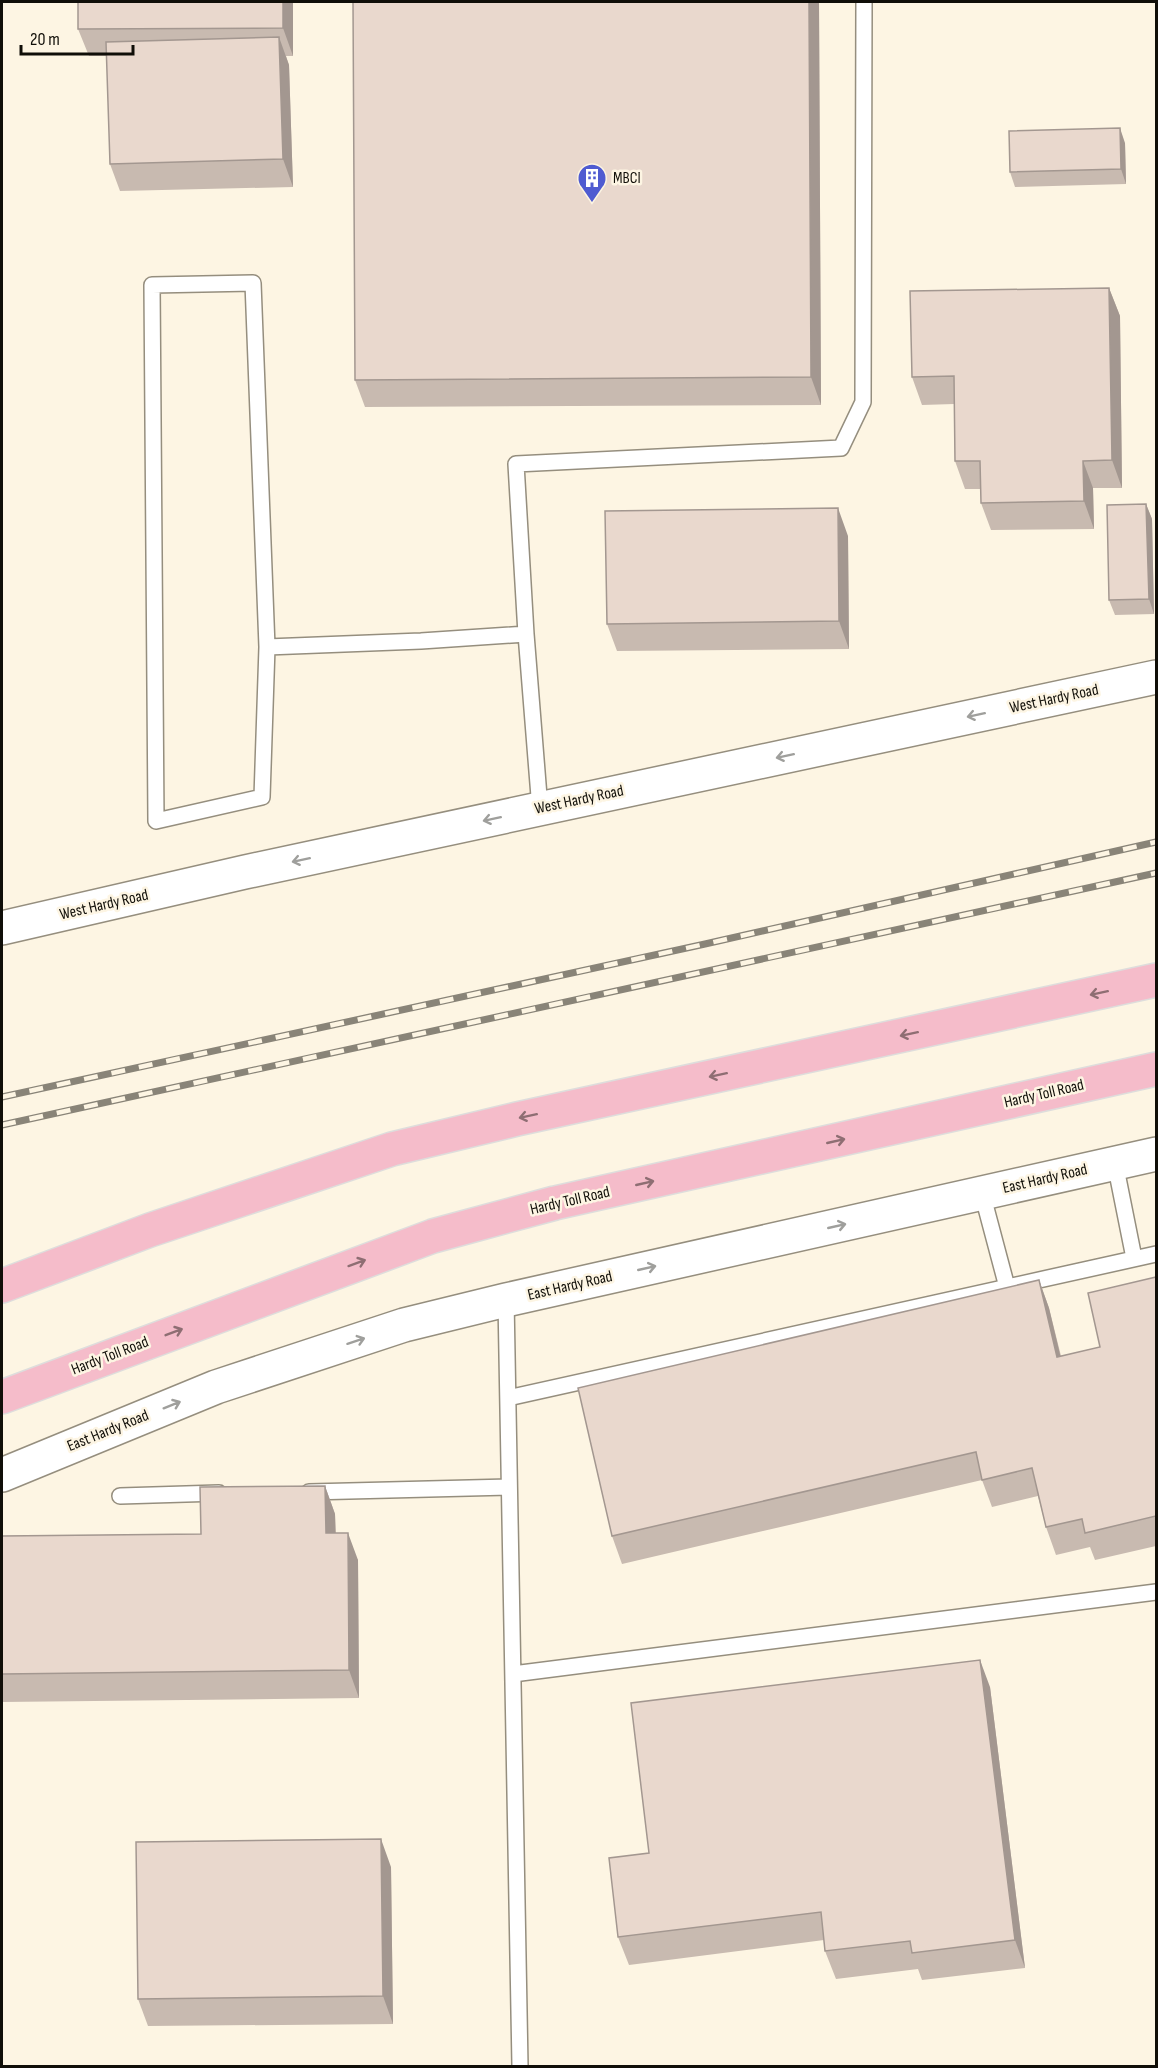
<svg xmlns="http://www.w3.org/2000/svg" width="1158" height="2068" font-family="'Sofia Sans Condensed',sans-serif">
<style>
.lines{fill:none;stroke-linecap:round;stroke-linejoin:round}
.service-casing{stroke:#958e7e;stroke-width:18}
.secondary-casing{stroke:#958e7e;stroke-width:36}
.motorway-casing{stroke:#dedddc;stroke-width:36}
.service{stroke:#fff;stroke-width:15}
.secondary{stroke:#fff;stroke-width:33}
.motorway{stroke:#f5bcca;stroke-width:33}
.rail-casing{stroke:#898478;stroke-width:7}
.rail{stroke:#fdf5e3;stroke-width:4.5;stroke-dasharray:14;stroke-linecap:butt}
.wall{fill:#c8bab0}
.shaded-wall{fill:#a39790}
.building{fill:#e9d8cd;stroke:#a39790;stroke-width:1.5}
.oneway{stroke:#9f9f9c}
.oneway2{stroke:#8e6e73}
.labels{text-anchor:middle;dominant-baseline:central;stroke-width:5;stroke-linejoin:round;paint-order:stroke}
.poi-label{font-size:16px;fill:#100e08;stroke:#fdf5e3;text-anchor:start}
.street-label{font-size:16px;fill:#100e08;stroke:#fdf5e3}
</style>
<rect width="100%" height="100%" fill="#fdf5e3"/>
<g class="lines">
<g class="service-casing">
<path id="service" d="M 253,283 L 267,647 L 262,797 L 156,821 L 152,285 Z
M 267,647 L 421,641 L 526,634
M 540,809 L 526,634 L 516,464 L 841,448 L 863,402 L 864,2
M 1115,1163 L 1134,1258
M 982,1193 L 1007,1287
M 506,1300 L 520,2066
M 508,1398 L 1156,1254
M 309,1492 L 509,1487
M 120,1496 L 219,1493
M 513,1674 L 1156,1592"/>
</g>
<g class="secondary-casing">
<path id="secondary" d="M 2,928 L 245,872 L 1156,677
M 2,1475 L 216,1387 L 404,1325 L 506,1300 L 1156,1154"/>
</g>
<g class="motorway-casing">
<path id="motorway" d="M 2,1286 L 150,1230 L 392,1149 L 517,1119 L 1156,980
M 2,1397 L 433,1236 L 555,1203 L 1156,1069"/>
</g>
<use href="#service" class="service"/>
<use href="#secondary" class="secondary"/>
<use href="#motorway" class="motorway"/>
<g class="rail-casing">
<path id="rail" d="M 2,1097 L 705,944 L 1156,842
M 2,1125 L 1156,873"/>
</g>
<use href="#rail" class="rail"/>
</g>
<path class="wall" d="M 293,2 L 293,56 L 286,56 L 289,65 L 293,187 L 120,191 L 110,164 L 107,56 L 89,56 L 78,29 Z
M 819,2 L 821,405 L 365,407 L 355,380 Z
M 1125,143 L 1126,184 L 1015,187 L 1010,172 Z
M 1109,288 L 1120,316 L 1122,488 L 1093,488 L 1094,529 L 991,530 L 981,503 L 981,489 L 965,489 L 955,461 L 954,404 L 922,405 L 912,377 Z
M 1146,504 L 1152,519 L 1154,614 L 1115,615 L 1109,600 Z
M 848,536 L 849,649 L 617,651 L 607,624 Z
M 1156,1277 L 1156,1546 L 1095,1560 L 1090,1547 L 1056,1555 L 1046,1527 L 1038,1496 L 992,1507 L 982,1480 L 622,1564 L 612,1536 L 1039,1280 L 1049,1308 L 1061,1356 L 1100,1347 Z
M 325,1486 L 335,1514 L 336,1533 L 358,1560 L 359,1698 L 2,1702 L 2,1536 L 201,1534 Z
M 990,1687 L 1025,1968 L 922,1980 L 918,1969 L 836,1979 L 825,1951 L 824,1940 L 629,1965 L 618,1937 L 649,1853 Z
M 391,1867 L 393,2024 L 148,2026 L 138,1999 Z"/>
<path class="shaded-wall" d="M 283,2 L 293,2 L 293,56 L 283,28 Z
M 809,2 L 819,2 L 821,405 L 811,377 Z
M 279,37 L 289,65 L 293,187 L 283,159 Z
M 1120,128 L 1125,143 L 1126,184 L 1121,169 Z
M 1109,288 L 1120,316 L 1122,488 L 1112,460 Z
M 1083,461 L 1093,488 L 1094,529 L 1084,501 Z
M 1146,504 L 1152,519 L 1154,614 L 1149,599 Z
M 838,508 L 848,536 L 849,649 L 839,621 Z
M 1039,1280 L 1049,1308 L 1067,1384 L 1057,1357 Z
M 325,1486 L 335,1514 L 336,1561 L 326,1533 Z
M 348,1533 L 358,1560 L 359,1698 L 349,1670 Z
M 980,1660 L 990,1687 L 1025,1968 L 1015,1940 Z
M 381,1839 L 391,1867 L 393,2024 L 383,1996 Z"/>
<path class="building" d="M 78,2 L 283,2 L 283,28 L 78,29 Z
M 353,2 L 809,2 L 811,377 L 355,380 Z
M 279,37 L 283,159 L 110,164 L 106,42 Z
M 1120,128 L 1121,169 L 1010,172 L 1009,131 Z
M 1109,288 L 1112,460 L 1083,461 L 1084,501 L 981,503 L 980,461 L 955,461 L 954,376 L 912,377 L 910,291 Z
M 1146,504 L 1149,599 L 1109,600 L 1107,505 Z
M 838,508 L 839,621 L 607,624 L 605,511 Z
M 1156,1277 L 1156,1516 L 1085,1533 L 1082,1519 L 1046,1527 L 1032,1468 L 982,1480 L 976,1452 L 612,1536 L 578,1388 L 1039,1280 L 1057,1357 L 1100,1347 L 1088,1293 Z
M 325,1486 L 326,1533 L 348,1533 L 349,1670 L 2,1674 L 2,1536 L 201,1534 L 200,1487 Z
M 980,1660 L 1015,1940 L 912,1953 L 910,1941 L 825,1951 L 821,1912 L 618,1937 L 609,1858 L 649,1853 L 631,1703 Z
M 381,1839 L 383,1996 L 138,1999 L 136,1842 Z"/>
<defs><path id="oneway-shaft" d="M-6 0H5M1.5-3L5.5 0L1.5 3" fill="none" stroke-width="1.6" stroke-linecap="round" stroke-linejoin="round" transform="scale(1.5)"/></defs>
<g class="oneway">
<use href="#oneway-shaft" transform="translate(976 715) rotate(168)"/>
<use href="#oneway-shaft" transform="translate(785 756) rotate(168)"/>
<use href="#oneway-shaft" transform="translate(492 819) rotate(168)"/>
<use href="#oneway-shaft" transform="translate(301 860) rotate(168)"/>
<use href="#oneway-shaft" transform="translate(837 1226) rotate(-13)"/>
<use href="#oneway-shaft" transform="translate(647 1268) rotate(-13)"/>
<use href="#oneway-shaft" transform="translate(356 1341) rotate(-18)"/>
<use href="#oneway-shaft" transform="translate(172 1405) rotate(-22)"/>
</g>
<g class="oneway2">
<use href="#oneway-shaft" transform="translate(1099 993) rotate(168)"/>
<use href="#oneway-shaft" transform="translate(909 1034) rotate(168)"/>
<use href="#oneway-shaft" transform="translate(718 1075) rotate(168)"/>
<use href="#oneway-shaft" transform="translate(528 1116) rotate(168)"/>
<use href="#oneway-shaft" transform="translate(836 1141) rotate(-13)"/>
<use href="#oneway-shaft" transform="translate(645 1183) rotate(-13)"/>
<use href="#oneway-shaft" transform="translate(357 1263) rotate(-20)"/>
<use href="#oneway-shaft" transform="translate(174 1332) rotate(-21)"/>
</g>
<defs>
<g id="building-pin" transform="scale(1.5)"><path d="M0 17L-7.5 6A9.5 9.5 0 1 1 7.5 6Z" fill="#4f5bd1" stroke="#fdf5e3"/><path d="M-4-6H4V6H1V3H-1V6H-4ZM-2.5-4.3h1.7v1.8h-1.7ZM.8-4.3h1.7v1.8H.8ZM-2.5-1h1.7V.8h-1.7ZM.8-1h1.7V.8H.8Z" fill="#fff"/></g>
</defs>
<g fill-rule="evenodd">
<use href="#building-pin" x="592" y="178"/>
</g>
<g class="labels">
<g class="poi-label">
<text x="613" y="178">MBCI</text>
</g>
<g class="street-label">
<text transform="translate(1054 699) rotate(-12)">West Hardy Road</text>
<text transform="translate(579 800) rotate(-12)">West Hardy Road</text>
<text transform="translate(104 905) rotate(-13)">West Hardy Road</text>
<text transform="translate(1044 1094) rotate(-13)">Hardy Toll Road</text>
<text transform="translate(1045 1179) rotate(-13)">East Hardy Road</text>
<text transform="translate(570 1201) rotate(-13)">Hardy Toll Road</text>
<text transform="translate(570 1286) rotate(-13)">East Hardy Road</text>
<text transform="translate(110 1356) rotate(-21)">Hardy Toll Road</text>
<text transform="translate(108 1431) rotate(-22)">East Hardy Road</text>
</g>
</g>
<rect width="1158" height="2068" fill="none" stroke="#100e08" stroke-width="6"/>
<path d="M21 45v9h112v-9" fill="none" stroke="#100e08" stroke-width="3"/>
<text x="30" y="45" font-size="18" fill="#100e08" stroke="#fdf5e3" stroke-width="4.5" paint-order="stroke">20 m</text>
</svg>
